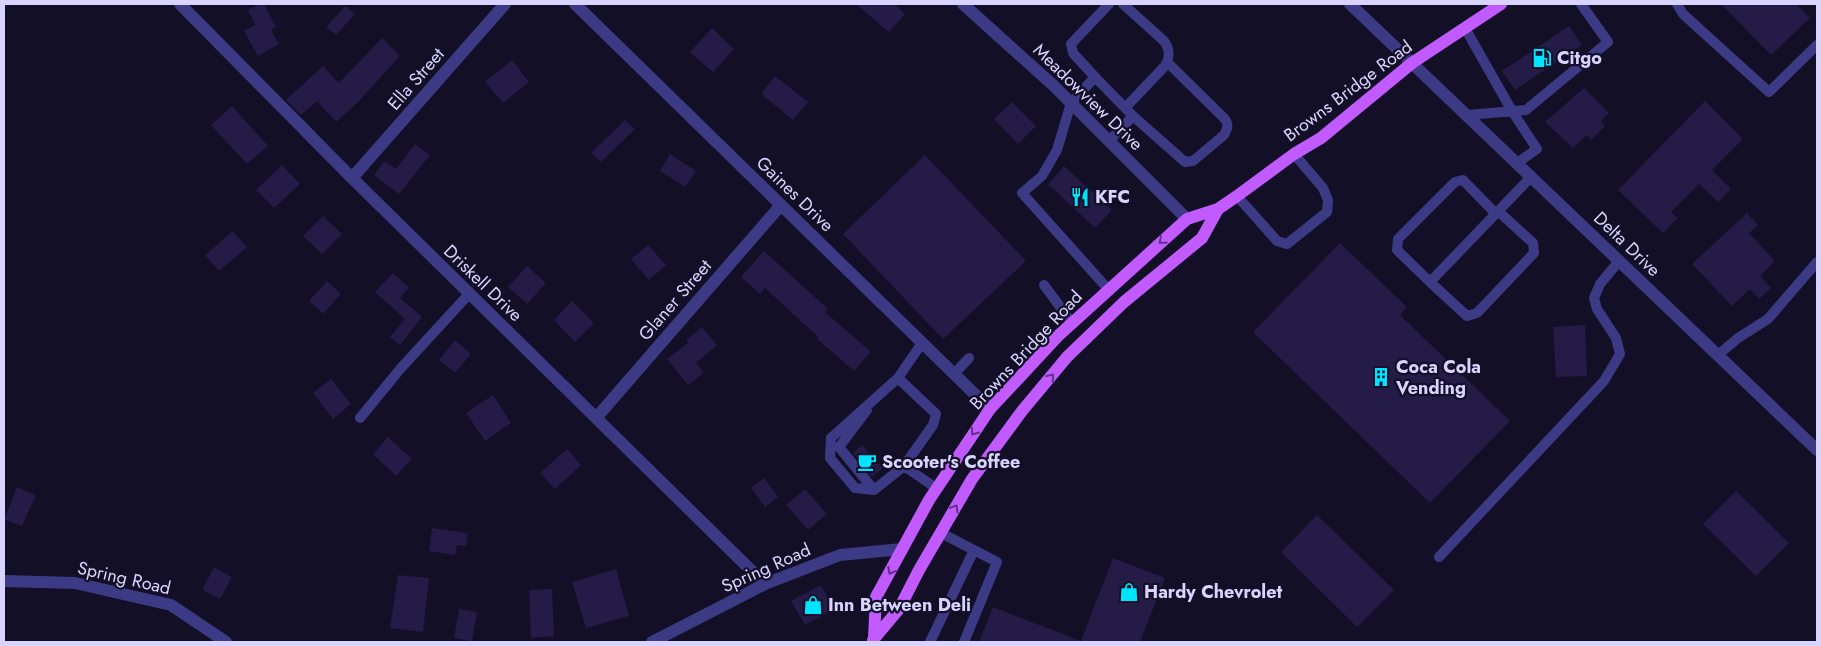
<svg xmlns="http://www.w3.org/2000/svg" width="1821" height="646" font-family="Jost,sans-serif">
<style>
.building{fill:#241b47}
.lines{fill:none;stroke-linecap:round;stroke-linejoin:round}
.lane{stroke:#3d3a85;stroke-width:10}
.street{stroke:#3d3a85;stroke-width:12}
.primary{stroke:#c25bff;stroke-width:12}
.oneway{stroke:#623188}
.labels{text-anchor:middle;dominant-baseline:central;stroke-width:4.5;stroke-linejoin:round;paint-order:stroke}
.poi-label{font-size:18px;font-weight:bold;fill:#d9d4ff;stroke:#130f26;text-anchor:start}
.street-label{font-size:18px;fill:#d9d4ff;stroke:#130f26}
</style>
<rect width="100%" height="100%" fill="#130f26"/>
<path class="building" d="M 259,4 L 264,4 L 276,27 L 271,30 L 279,44 L 258,56 L 244,31 L 255,25 L 248,10 Z
M 856,4 L 894,4 L 905,14 L 889,32 Z
M 1721,4 L 1796,4 L 1810,18 L 1771,55 Z
M 345,6 L 355,14 L 336,35 L 326,27 Z
M 1569,26 L 1582,45 L 1515,90 L 1502,71 Z
M 712,28 L 734,49 L 713,72 L 690,52 Z
M 382,38 L 400,56 L 357,103 L 336,122 L 317,101 L 301,115 L 286,100 L 323,66 L 339,83 Z
M 512,60 L 529,82 L 503,103 L 485,82 Z
M 775,76 L 808,102 L 793,120 L 761,94 Z
M 1584,88 L 1609,113 L 1601,121 L 1605,126 L 1591,140 L 1587,135 L 1573,148 L 1545,122 Z
M 1705,101 L 1743,139 L 1712,170 L 1731,189 L 1718,202 L 1699,184 L 1671,212 L 1678,218 L 1663,233 L 1618,190 Z
M 1012,102 L 1036,126 L 1018,144 L 994,119 Z
M 232,106 L 268,146 L 247,164 L 211,125 Z
M 625,120 L 635,129 L 601,162 L 591,153 Z
M 415,144 L 430,155 L 399,194 L 374,175 L 385,161 L 396,169 Z
M 670,154 L 696,171 L 685,187 L 660,171 Z
M 925,155 L 1026,261 L 943,339 L 843,234 Z
M 282,165 L 300,184 L 274,208 L 256,190 Z
M 1064,166 L 1112,210 L 1095,228 L 1048,184 Z
M 1747,213 L 1758,225 L 1749,233 L 1775,261 L 1760,276 L 1771,288 L 1759,299 L 1750,289 L 1732,306 L 1692,264 Z
M 323,216 L 342,234 L 322,254 L 303,236 Z
M 233,231 L 247,247 L 219,271 L 205,255 Z
M 1340,243 L 1407,307 L 1400,315 L 1510,421 L 1430,503 L 1253,332 Z
M 648,245 L 666,265 L 649,280 L 631,259 Z
M 764,251 L 828,309 L 825,312 L 871,352 L 854,371 L 817,339 L 818,337 L 765,288 L 760,294 L 741,277 Z
M 527,266 L 546,283 L 527,304 L 508,287 Z
M 393,273 L 409,288 L 400,298 L 422,317 L 400,345 L 390,337 L 405,319 L 375,292 Z
M 327,281 L 341,294 L 323,314 L 309,301 Z
M 572,301 L 594,323 L 575,342 L 554,320 Z
M 1585,325 L 1587,376 L 1556,377 L 1553,327 Z
M 702,327 L 717,345 L 696,363 L 704,373 L 688,385 L 667,359 L 688,343 L 686,340 Z
M 455,340 L 471,354 L 455,373 L 439,360 Z
M 331,379 L 351,404 L 333,419 L 313,393 Z
M 493,395 L 511,423 L 485,441 L 466,413 Z
M 388,437 L 412,459 L 396,476 L 373,454 Z
M 862,445 L 883,468 L 872,477 L 853,453 Z
M 567,449 L 581,465 L 555,489 L 540,473 Z
M 764,478 L 778,497 L 765,507 L 751,488 Z
M 17,487 L 36,495 L 22,526 L 4,519 Z
M 805,489 L 827,514 L 808,530 L 786,505 Z
M 1736,491 L 1789,543 L 1756,576 L 1703,524 Z
M 1317,515 L 1394,590 L 1357,627 L 1281,552 Z
M 432,528 L 468,533 L 466,546 L 457,545 L 455,555 L 429,551 Z
M 1113,558 L 1165,578 L 1140,642 L 979,642 L 993,607 L 1081,641 Z
M 214,567 L 232,577 L 220,599 L 202,590 Z
M 616,569 L 629,616 L 586,628 L 572,582 Z
M 398,575 L 429,578 L 423,632 L 390,628 Z
M 821,585 L 834,609 L 805,625 L 791,601 Z
M 552,589 L 554,636 L 531,638 L 529,590 Z
M 459,609 L 477,612 L 472,641 L 454,638 Z"/>
<g class="lines">
<path class="lane" d="M 1123,4 L 1164,41 C 1170,49 1170,59 1164,67 L 1125,108
M 1677,4 L 1683,14 L 1769,92 L 1817,45
M 1465,28 L 1512,111 L 1537,149 L 1517,163
M 1095,77 L 1073,53 L 1071,44 L 1109,4
M 1467,115 L 1526,110 L 1608,42 L 1581,4
M 1133,116 L 1185,162 L 1193,161 L 1224,135 C 1228,128 1229,124 1224,118 L 1168,63
M 1237,196 L 1277,241 L 1287,244 L 1327,212 L 1328,200 L 1323,188 L 1294,154
M 1496,214 L 1463,180 L 1455,182 L 1398,239 L 1397,250 L 1430,282 L 1531,177
M 1430,282 L 1467,316 L 1477,313 L 1534,253 L 1533,243 L 1499,212
M 1044,285 L 1072,323
M 1108,289 L 1022,193 L 1042,176 L 1057,150 L 1071,103 L 1095,77 L 1133,116 L 1109,141
M 922,343 L 898,378 L 831,438 L 830,458 L 855,488 L 874,490 L 904,466 L 936,488
M 1718,355 L 1738,338 L 1768,319 L 1817,262
M 954,374 L 969,358
M 898,378 L 936,414 L 933,425 L 904,466
M 867,410 L 839,447 L 874,490
M 360,418 L 401,368 L 469,294
M 941,533 L 997,562 L 964,642
M 1439,557 L 1604,381 L 1620,354 L 1616,338 L 1597,309 L 1594,298 L 1600,284 L 1619,261
M 930,642 L 974,550"/>
<path class="street" d="M 180,4 L 352,178 L 765,584
M 575,4 L 990,409
M 963,4 L 1054,86 L 1187,219
M 1350,4 L 1817,450
M 352,178 L 505,4
M 596,418 L 781,205
M 4,581 L 75,583 L 171,605 L 226,642
M 652,642 L 765,584 L 840,555 L 902,549"/>
<path class="primary" d="M 874,638 L 876,597 L 929,500 L 990,409 L 1059,335 L 1187,219 L 1218,209 L 1237,196 L 1294,154 L 1321,138 L 1412,63 L 1501,4
M 873,640 L 899,609 L 919,570 L 972,479 L 1022,411 L 1067,357 L 1124,302 L 1202,238 L 1218,209"/>
</g>
<defs><path id="oneway-chevron" d="M-2-3.5L2.5 0L-2 3.5" fill="none" stroke-width="1.6" stroke-linecap="round" stroke-linejoin="round" transform="scale(1.25)"/></defs>
<g class="oneway">
<use href="#oneway-chevron" transform="translate(1162 241) rotate(138)"/>
<use href="#oneway-chevron" transform="translate(1051 377) rotate(-50)"/>
<use href="#oneway-chevron" transform="translate(974 432) rotate(125)"/>
<use href="#oneway-chevron" transform="translate(955 508) rotate(-59)"/>
<use href="#oneway-chevron" transform="translate(891 571) rotate(118)"/>
</g>
<defs>
<g id="fuel-bare" transform="scale(1.5)"><path d="M-5.5-6h7V0h2V4h1.3V-2.5L3-4.5l.8-.8L6-3V5H2.5V1h-1V6h-7ZM-4.2-4.7v3.2H.2V-4.7Z" fill="#00e5ff" stroke="#130f26" stroke-width="2.5" paint-order="stroke"/></g>
<g id="restaurant-bare" transform="scale(1.5)"><path d="M-5-6h1v4h1v-4h1v4h1v-4h1v5L-1.5 .5V6h-2V.5L-5-1ZM5-6V6H3V1.5H1.5Q1.5-4 5-6Z" fill="#00e5ff" stroke="#130f26" stroke-width="2.5" paint-order="stroke"/></g>
<g id="building-bare" transform="scale(1.5)"><path d="M-4-6H4V6H1V3H-1V6H-4ZM-2.5-4.3h1.7v1.8h-1.7ZM.8-4.3h1.7v1.8H.8ZM-2.5-1h1.7V.8h-1.7ZM.8-1h1.7V.8H.8Z" fill="#00e5ff" stroke="#130f26" stroke-width="2.5" paint-order="stroke"/></g>
<g id="cafe-bare" transform="scale(1.5)"><path d="M-5.5-4.5H6V0H3Q3 3.5 0 3.5H-2.5Q-5.5 3.5-5.5 0ZM3-3.2v2h1.7v-2ZM-6 4.5H4V6H-6Z" fill="#00e5ff" stroke="#130f26" stroke-width="2.5" paint-order="stroke"/></g>
<g id="shop-bare" transform="scale(1.5)"><path d="M-5-2.5h2.3a2.7 3.5 0 0 1 5.4 0H5L5.5 6h-11ZM-1.5-2.5h3a1.5 2.3 0 0 0-3 0Z" fill="#00e5ff" stroke="#130f26" stroke-width="2.5" paint-order="stroke"/></g>
</defs>
<g fill-rule="evenodd">
<use href="#fuel-bare" x="1542" y="58"/>
<use href="#restaurant-bare" x="1080" y="197"/>
<use href="#building-bare" x="1381" y="377"/>
<use href="#cafe-bare" x="867" y="462"/>
<use href="#shop-bare" x="1129" y="592"/>
<use href="#shop-bare" x="813" y="605"/>
</g>
<g class="labels">
<g class="poi-label">
<text x="1557" y="58">Citgo</text>
<text x="1095" y="197">KFC</text>
<text x="1396" y="367">Coca Cola<tspan x="1396" dy="21">Vending</tspan></text>
<text x="882" y="462">Scooter's Coffee</text>
<text x="1144" y="592">Hardy Chevrolet</text>
<text x="828" y="605">Inn Between Deli</text>
</g>
<g class="street-label">
<text transform="translate(416 79) rotate(-49)">Ella Street</text>
<text transform="translate(1348 91) rotate(-37)">Browns Bridge Road</text>
<text transform="translate(1088 97) rotate(44)">Meadowview Drive</text>
<text transform="translate(795 194) rotate(44)">Gaines Drive</text>
<text transform="translate(1627 244) rotate(44)">Delta Drive</text>
<text transform="translate(483 283) rotate(44)">Driskell Drive</text>
<text transform="translate(675 300) rotate(-49)">Glaner Street</text>
<text transform="translate(1026 350) rotate(-47)">Browns Bridge Road</text>
<text transform="translate(766 568) rotate(-24)">Spring Road</text>
<text transform="translate(124 578) rotate(13)">Spring Road</text>
</g>
</g>
<rect width="1821" height="646" fill="none" stroke="#d9d4ff" stroke-width="10"/>
</svg>
